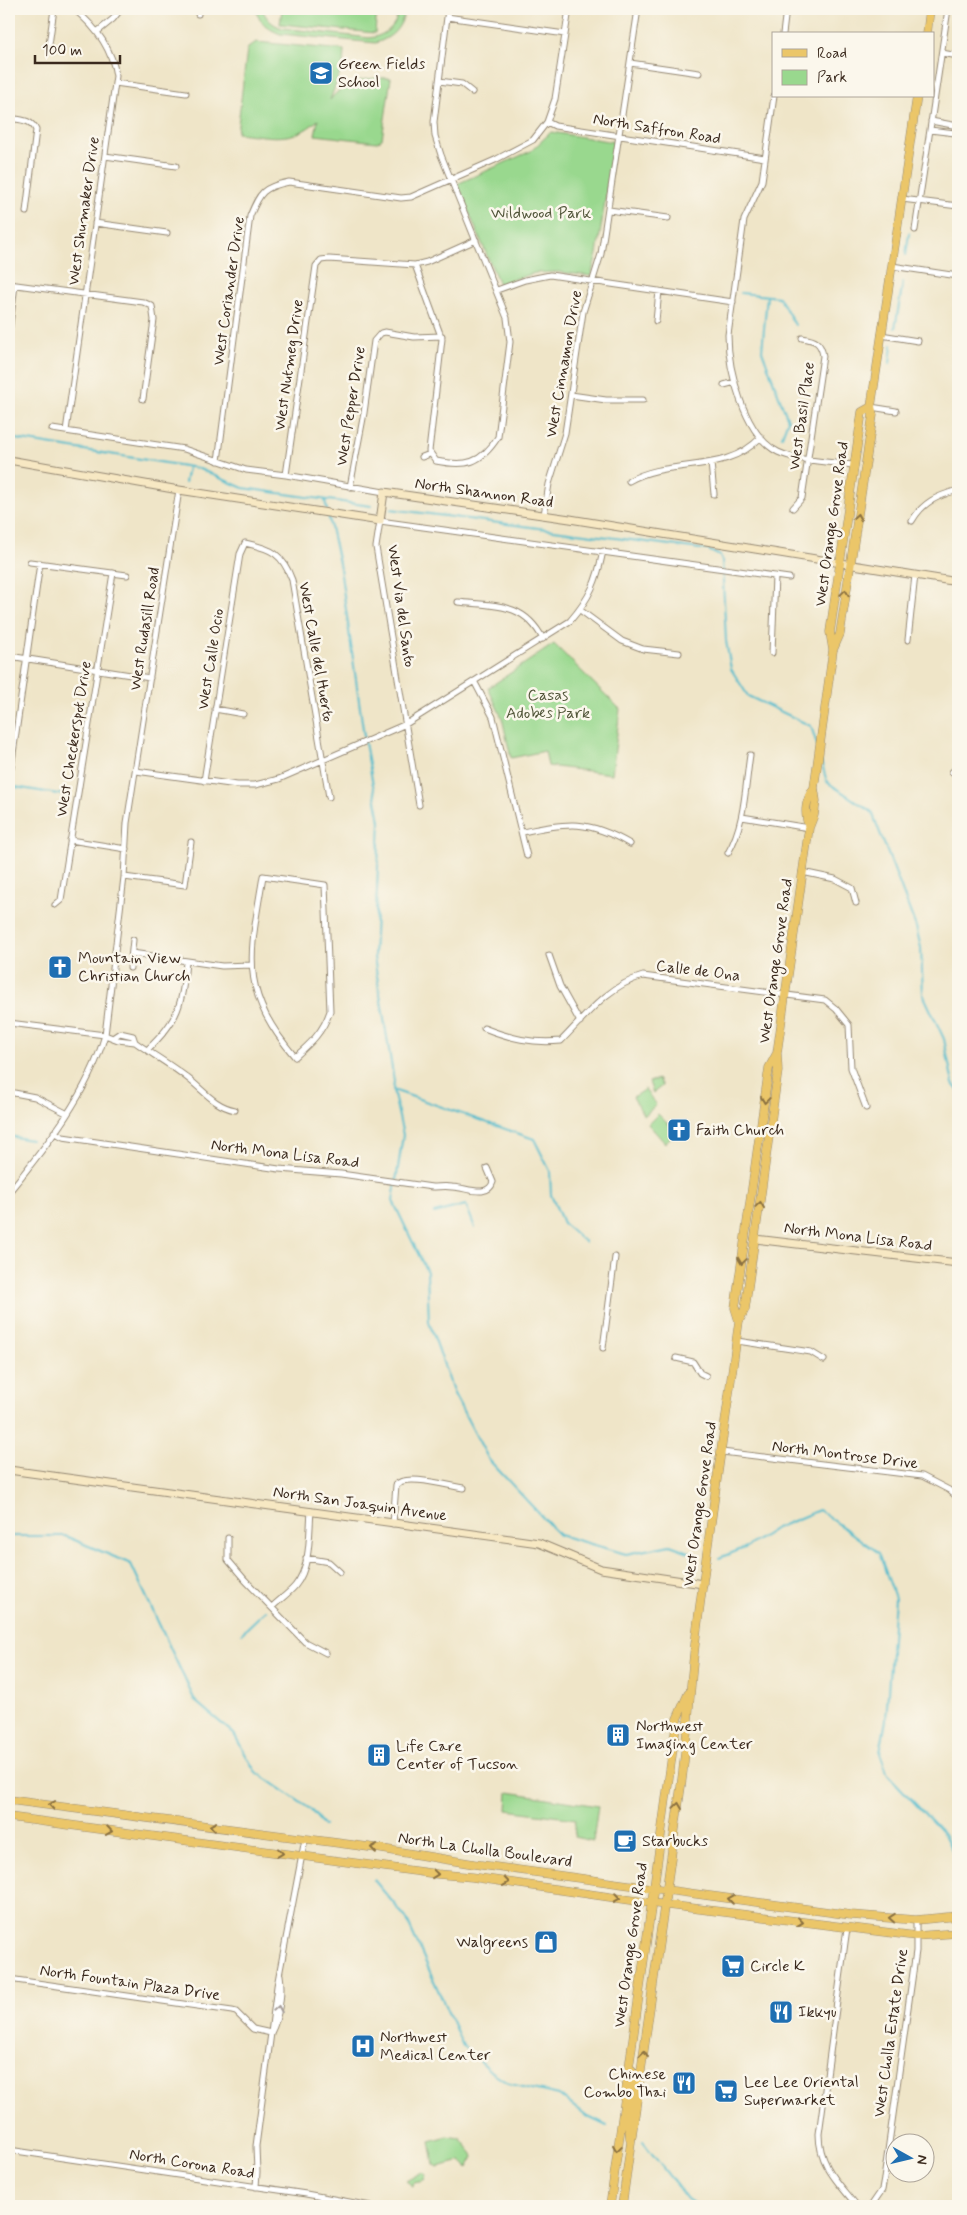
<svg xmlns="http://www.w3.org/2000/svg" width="967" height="2215" font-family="Mynerve,sans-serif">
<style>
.green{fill:#99d88e;stroke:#6a8156}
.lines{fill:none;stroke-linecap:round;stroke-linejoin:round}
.stream{stroke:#51bccd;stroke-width:2}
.street-casing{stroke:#958873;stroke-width:7}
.secondary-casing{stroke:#958873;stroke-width:9}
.primary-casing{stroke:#958873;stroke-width:9}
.street{stroke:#fff;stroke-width:5}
.secondary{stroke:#f7e8c3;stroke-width:7}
.primary{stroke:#ebc669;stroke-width:8}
.oneway{stroke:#8a7040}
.oneway2{stroke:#a79f9a}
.labels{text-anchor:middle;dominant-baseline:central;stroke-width:5;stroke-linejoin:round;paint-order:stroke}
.poi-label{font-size:16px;fill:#3b2a1e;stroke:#fbf7ec;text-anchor:start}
.street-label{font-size:16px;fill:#3b2a1e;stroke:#fbf7ec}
.park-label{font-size:16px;fill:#52563a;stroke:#fbf7ec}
</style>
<rect width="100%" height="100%" fill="#fbf7ec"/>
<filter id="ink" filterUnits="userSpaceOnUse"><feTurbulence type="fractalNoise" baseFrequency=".02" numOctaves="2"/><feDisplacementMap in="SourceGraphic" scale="10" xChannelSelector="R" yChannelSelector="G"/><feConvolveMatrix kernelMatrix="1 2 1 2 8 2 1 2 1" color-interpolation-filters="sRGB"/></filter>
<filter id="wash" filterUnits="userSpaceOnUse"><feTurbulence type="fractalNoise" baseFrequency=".0096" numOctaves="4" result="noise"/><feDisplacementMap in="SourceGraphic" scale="20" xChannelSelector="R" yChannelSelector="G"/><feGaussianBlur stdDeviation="1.12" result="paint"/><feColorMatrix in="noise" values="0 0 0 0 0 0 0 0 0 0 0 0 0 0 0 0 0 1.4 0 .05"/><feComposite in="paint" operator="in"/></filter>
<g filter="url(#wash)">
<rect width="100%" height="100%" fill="#efe5c8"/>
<path class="green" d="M 256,9 L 262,9 C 267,19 271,24 282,28 L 369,38 C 385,36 398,26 398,9 L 405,9 L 405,12 C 400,29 393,37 376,43 L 280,34 C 268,29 258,22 256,9 Z
M 282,9 L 377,9 L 375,33 L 280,24 Z
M 256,42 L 344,50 L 343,65 L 330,100 C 345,80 368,77 391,78 L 382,139 L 377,142 L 315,135 L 318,120 C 292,144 270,136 237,133 L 247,49 Z
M 551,132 L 614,142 L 597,254 L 591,276 L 558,272 L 535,273 L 499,284 L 457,184 L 531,151 Z
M 554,644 L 620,709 L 612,774 L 548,766 L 545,751 L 511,758 L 502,718 L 488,688 Z
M 658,1079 L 662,1086 L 653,1093 L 649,1082 Z
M 645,1089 L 656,1105 L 644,1116 L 633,1097 Z
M 658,1114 L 676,1132 L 665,1143 L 648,1124 Z
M 508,1792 L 598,1806 L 593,1841 L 574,1837 L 576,1819 L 507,1810 Z
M 448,2136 L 460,2138 L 473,2154 L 474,2157 L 468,2168 L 461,2161 L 438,2167 L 434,2164 L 430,2141 Z
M 422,2172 L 426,2175 L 424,2181 L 414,2183 L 413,2186 L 406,2181 Z"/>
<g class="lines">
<path class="stream" d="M 906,255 L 909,233
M 741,293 L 779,297 L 795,325
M 767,296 L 762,351 L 788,420 L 782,436
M 895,328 L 903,282
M 890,363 L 892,345
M 9,438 L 197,468 L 243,488 L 371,506
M 185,483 L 188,467
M 325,500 L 327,510
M 391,509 L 708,550 L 720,556 L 722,560 L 726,641 L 731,669 L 748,696 L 811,726 L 817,745
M 328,514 L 340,568 L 365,743 L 380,821 L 374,957 L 394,1081 L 393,1090 L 403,1135 L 393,1201 L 427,1272 L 429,1322 L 454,1394 L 489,1460 L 559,1535 L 626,1554 L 670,1545 L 692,1553
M 821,761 L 827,782 L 872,812 L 916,927 L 921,948 L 923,994 L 944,1039 L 953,1084 L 958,1090
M 9,786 L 70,796
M 393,1090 L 534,1139 L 550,1171 L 551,1195 L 563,1223 L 585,1242
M 9,1136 L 31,1140
M 434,1213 L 466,1205 L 475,1228
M 9,1538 L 11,1536 L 65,1536 L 131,1564 L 195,1701 L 234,1734 L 255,1771 L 310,1809 L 324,1826
M 719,1558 L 747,1547 L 776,1528 L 819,1510 L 879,1553 L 895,1598 L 886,1720 L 880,1753 L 888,1775 L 944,1834 L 958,1863
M 242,1633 L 266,1610
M 374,1880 L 406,1918 L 463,2046 L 488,2069 L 510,2084 L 559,2095 L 586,2116 L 607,2126
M 643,2142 L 687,2199 L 698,2206"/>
</g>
</g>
<g filter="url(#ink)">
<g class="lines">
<g class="street-casing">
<path id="street" d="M 198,14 L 198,9
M 447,17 L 565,34
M 97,32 L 113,19 L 121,9
M 783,34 L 786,9
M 49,45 L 54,9
M 942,53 L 958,56
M 630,63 L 699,73
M 439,81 L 462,84 L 472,92
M 115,83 L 186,93
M 774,96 L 762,181 L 744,220 L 728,335 C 728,369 744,435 778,452 C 797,461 832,462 854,465
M 9,118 C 20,120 31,119 36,130 L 26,212
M 931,121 L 958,126
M 547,122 L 555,126 L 765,158
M 930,130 L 955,133 L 958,131
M 105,156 L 176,166
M 902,199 L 958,206
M 609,210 L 668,218
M 95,223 L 167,233
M 915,230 L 948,9
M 415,265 L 442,339 L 429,451 L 436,461 C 466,467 481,464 498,437 L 510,342 L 507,318 L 441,155 L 435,136 L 434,122 L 448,9
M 892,266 L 958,276
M 9,284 L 143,302 L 152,306 L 154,320 L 143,399
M 497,290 L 525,280 L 550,275 L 733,302
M 656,321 L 659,291
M 9,332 L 15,285
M 881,335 L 918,341
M 724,385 L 735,382
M 571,395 L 606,400 L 643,400
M 871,407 L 896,411
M 52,429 L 184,449 L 246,470 L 286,475 L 384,492
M 66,431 L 116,76 C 112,48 96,27 74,9
M 422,457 L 430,454
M 218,461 L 250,216 C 260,192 263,187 289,182 L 401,198 L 411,197 L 495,160 L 533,140 L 547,122 L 555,99 L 569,9
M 711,463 L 714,494
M 286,475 L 316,266 L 321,260 L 329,259 L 415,265 L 427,262 L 476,240
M 629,481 C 670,457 725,476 761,437
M 350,487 L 364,413 L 374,341 L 381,333 L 385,332 L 414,337 L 442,336
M 793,508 L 802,498 L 823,356 C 821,342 815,340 802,338
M 544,515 L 549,484 L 565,433 L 583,312 L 601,254 L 638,9
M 912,521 C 923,502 937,496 958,490
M 30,562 L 127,575
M 458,602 C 495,606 524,602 543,639
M 580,610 L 622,641 L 643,649 L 679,653
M 908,640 L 915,575
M 772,653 L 775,576
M 9,656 L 150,678
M 474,681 L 493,717 L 527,856
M 215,709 L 243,714
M 11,768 L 40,563
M 136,771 L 237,785 L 255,785 L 279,779 L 406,724 L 570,621 C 590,598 597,581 603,551
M 952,772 L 958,767
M 204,781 L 240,554 L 245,543 C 272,549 282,553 292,580 L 329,797
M 419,805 L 376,547 L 380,521 L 789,578
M 742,817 L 809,828
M 523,832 C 568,822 589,820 630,844
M 70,840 L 126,849
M 728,853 C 745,824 745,788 750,755
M 802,872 L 835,879 L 852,888 L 856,903
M 263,876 L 325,885 L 330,1011 C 323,1032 311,1043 295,1057 C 238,989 250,956 263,876 Z
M 124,877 L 185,885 L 191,842
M 55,905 L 61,900 L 113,573
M 132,953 L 222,966 L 251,965
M 549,955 L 560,986 L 580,1022
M 130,968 L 133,940
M 9,1023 L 105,1035 L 118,1040 L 135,1042
M 484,1028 C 509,1038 533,1044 561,1041 C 586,1016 607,986 643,976 L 825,1000 L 836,1009 L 849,1025 L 851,1068 L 866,1108
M 114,1037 L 120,1033 L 133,1036 L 135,1042 C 153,1055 173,1066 190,1080 C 205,1092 215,1106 235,1110
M 147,1050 C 179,1020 182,1005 186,962
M 9,1092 L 35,1097 L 66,1113
M 54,1132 L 63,1137 L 279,1169 L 341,1174 L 432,1187 C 439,1187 446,1186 452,1187 C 465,1187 488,1199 493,1182 L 487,1168
M 9,1192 C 47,1145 88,1094 105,1035 L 124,877 L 127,823 L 179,490
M 737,1341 L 811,1352 L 824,1360
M 603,1348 L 615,1257
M 676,1358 L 693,1362 L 700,1373 L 706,1376
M 722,1452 L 922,1476 L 949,1490 L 958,1498
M 393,1524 L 396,1485 C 405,1473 449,1486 464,1488
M 228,1538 L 228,1560 L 245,1580 L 305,1642 L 326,1653
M 306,1558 L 329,1562 L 340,1572
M 272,1607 C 279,1600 288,1594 295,1586 C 311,1567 309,1534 311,1511
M 847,1928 L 819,2134 C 819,2166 839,2183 857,2206
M 280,1975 C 283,1993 279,2017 271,2033 L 277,1986 L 305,1839
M 9,1979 L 232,2011 L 236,2012 L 253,2029 L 271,2033 L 256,2146 L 257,2172 L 256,2187
M 9,2150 L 306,2194 L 371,2206
M 871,2206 L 882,2190 L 884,2179 L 916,1951 L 916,1920"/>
</g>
<g class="secondary-casing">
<path id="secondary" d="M 9,460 L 179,490 L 380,521 L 384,492 L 570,519 L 958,582
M 755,1239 L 958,1263
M 9,1470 L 539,1543 L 601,1569 L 703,1584"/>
</g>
<g class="primary-casing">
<path id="primary" d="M 927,34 L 930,9
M 833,650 L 830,632 L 862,412 L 871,407
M 809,828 C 804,812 805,802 814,788
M 739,1321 L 735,1308 L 769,1068 L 776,1055
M 9,1800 L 376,1848 L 474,1864 L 851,1915 L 916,1920 L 958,1916
M 9,1817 L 437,1874 L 472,1877 L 651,1903 L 916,1936 L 958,1933
M 628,2070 L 632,2070 L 634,2076 L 628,2117 L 630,2138
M 610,2206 L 677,1719 L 688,1694
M 622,2206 L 682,1779 C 688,1732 690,1684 696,1636 C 709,1531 725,1426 739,1321 L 745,1309 L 778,1071 L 777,1053 L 809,828 L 814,815 L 816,801 L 814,788 L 833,650 L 840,634 L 873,415 L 871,407 L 917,96"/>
</g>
<use href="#street" class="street"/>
<use href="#secondary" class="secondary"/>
<use href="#primary" class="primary"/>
</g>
<defs><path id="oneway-chevron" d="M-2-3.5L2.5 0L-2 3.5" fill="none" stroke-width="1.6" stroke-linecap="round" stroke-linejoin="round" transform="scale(1.25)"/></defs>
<g class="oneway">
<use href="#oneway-chevron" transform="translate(857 517) rotate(-81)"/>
<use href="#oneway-chevron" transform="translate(845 593) rotate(-82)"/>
<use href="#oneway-chevron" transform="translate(765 1100) rotate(98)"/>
<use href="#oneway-chevron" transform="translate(760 1205) rotate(-82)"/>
<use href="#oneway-chevron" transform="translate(742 1261) rotate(98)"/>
<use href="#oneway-chevron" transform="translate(52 1805) rotate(-172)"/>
<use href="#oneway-chevron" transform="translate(678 1806) rotate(-82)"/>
<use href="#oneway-chevron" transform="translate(213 1826) rotate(-172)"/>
<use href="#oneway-chevron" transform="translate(109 1831) rotate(8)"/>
<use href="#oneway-chevron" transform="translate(374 1848) rotate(-172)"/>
<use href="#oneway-chevron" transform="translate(280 1853) rotate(7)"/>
<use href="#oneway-chevron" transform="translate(435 1874) rotate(6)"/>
<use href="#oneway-chevron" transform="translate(506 1882) rotate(8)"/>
<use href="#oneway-chevron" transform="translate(617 1898) rotate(8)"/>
<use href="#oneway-chevron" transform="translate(731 1899) rotate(-172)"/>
<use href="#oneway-chevron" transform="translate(892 1918) rotate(-176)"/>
<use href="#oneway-chevron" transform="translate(800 1922) rotate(7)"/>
<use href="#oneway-chevron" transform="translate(644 2054) rotate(-82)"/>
<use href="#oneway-chevron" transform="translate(617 2148) rotate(98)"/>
</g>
<use class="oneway2" href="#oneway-chevron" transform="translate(278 2009) rotate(-80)"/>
</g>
<defs>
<g id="school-square" transform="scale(1.25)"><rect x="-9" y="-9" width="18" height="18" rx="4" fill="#1f6fb2" stroke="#fbf7ec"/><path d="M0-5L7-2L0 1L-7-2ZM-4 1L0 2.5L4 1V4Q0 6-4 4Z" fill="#fff"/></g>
<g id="church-square" transform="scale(1.25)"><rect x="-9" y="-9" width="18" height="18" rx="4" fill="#1f6fb2" stroke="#fbf7ec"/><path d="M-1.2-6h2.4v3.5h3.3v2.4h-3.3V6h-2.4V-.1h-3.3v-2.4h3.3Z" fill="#fff"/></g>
<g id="building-square" transform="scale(1.25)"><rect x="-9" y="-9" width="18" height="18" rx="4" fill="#1f6fb2" stroke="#fbf7ec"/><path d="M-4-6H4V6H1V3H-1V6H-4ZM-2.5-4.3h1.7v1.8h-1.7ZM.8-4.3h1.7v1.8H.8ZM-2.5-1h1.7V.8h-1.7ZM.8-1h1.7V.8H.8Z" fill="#fff"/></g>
<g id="cafe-square" transform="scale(1.25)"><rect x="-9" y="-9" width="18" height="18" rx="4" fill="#1f6fb2" stroke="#fbf7ec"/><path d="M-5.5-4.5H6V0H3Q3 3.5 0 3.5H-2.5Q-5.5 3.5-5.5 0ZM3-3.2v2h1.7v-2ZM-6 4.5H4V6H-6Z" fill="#fff"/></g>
<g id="shop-square" transform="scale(1.25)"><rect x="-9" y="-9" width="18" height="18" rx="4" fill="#1f6fb2" stroke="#fbf7ec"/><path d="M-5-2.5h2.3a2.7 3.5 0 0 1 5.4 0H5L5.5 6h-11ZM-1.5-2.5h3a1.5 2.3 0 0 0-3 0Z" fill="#fff"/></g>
<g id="supermarket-square" transform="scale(1.25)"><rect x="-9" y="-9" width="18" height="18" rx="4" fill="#1f6fb2" stroke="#fbf7ec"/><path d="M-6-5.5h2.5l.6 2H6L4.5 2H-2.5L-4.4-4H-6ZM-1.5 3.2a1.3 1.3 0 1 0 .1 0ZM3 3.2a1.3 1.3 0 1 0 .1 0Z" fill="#fff"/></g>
<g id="restaurant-square" transform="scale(1.25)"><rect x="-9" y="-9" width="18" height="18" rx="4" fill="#1f6fb2" stroke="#fbf7ec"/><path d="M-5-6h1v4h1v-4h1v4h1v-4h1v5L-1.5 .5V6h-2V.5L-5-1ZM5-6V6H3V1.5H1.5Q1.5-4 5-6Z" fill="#fff"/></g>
<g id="hospital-square" transform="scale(1.25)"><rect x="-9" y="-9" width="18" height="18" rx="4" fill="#1f6fb2" stroke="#fbf7ec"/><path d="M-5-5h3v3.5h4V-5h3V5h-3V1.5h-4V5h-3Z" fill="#fff"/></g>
</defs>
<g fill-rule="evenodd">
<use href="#school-square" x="321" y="73"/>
<use href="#church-square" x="60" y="967"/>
<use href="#church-square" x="679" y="1130"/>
<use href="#building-square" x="618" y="1735"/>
<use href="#building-square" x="379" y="1755"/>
<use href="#cafe-square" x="625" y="1841"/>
<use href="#shop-square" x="546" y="1942"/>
<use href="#supermarket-square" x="733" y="1966"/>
<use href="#restaurant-square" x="781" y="2012"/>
<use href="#hospital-square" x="363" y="2046"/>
<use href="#restaurant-square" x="684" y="2083"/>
<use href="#supermarket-square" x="726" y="2091"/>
</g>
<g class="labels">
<g class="poi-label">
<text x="338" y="64">Green Fields<tspan x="338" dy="18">School</tspan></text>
<text x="78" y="958">Mountain View<tspan x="78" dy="18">Christian Church</tspan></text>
<text x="696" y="1130">Faith Church</text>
<text x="636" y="1726">Northwest<tspan x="636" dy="18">Imaging Center</tspan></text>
<text x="396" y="1746">Life Care<tspan x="396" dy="18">Center of Tucson</tspan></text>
<text x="642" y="1841">Starbucks</text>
<text x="528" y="1942" text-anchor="end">Walgreens</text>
<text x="750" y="1966">Circle K</text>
<text x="798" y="2012">Ikkyu</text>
<text x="380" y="2037">Northwest<tspan x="380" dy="18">Medical Center</tspan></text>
<text x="666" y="2074" text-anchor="end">Chinese<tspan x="666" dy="18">Combo Thai</tspan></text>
<text x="744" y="2082">Lee Lee Oriental<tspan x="744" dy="18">Supermarket</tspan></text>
</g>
<g class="street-label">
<text transform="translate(657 129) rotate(9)">North Saffron Road</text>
<text transform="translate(84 211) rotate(-82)">West Shumaker Drive</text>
<text transform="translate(229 291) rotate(-82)">West Coriander Drive</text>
<text transform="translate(564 364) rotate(-80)">West Cinnamon Drive</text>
<text transform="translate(289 365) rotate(-82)">West Nutmeg Drive</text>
<text transform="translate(351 406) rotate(-81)">West Pepper Drive</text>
<text transform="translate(802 416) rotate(-82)">West Basil Place</text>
<text transform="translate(484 493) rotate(8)">North Shannon Road</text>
<text transform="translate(832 524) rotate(-82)">West Orange Grove Road</text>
<text transform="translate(401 606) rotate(82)">West Via del Santo</text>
<text transform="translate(145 629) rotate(-81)">West Rudasill Road</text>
<text transform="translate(316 652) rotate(80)">West Calle del Huerto</text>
<text transform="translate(211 659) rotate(-81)">West Calle Ocio</text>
<text transform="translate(74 739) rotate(-81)">West Checkerspot Drive</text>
<text transform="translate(776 961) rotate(-82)">West Orange Grove Road</text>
<text transform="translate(698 971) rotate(7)">Calle de Ona</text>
<text transform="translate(285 1154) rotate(7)">North Mona Lisa Road</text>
<text transform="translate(858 1237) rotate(7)">North Mona Lisa Road</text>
<text transform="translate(845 1455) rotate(7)">North Montrose Drive</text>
<text transform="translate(360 1504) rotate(8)">North San Joaquin Avenue</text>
<text transform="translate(700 1504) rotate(-82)">West Orange Grove Road</text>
<text transform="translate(485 1850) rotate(8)">North La Cholla Boulevard</text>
<text transform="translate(631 1945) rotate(-82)">West Orange Grove Road</text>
<text transform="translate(130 1983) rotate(8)">North Fountain Plaza Drive</text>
<text transform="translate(891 2033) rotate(-82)">West Cholla Estate Drive</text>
<text transform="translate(192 2164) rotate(9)">North Corona Road</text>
</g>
<g class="park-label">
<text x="541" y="213">Wildwood Park</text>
<text x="548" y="695">Casas<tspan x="548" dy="18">Adobes Park</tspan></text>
</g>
</g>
<rect width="967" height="2215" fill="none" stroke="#fbf7ec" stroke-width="30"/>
<rect x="772" y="32" width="162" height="65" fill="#fbf7ec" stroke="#aea59a"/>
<rect x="782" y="49" width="25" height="8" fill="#ebc669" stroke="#aea59a"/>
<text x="817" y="58" font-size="15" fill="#3b2a1e">Road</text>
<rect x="782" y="70" width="25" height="15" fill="#99d88e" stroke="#aea59a"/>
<text x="817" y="82" font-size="15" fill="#3b2a1e">Park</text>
<g transform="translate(910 2158) rotate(98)"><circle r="24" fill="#fbf7ec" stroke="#aea59a"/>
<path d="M0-4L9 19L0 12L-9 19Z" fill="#1f6fb2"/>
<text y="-8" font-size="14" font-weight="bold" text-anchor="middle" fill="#3b2a1e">N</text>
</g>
<path d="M35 55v8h85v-8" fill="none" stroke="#3b2a1e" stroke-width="2.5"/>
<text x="42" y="55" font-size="15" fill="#3b2a1e" stroke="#fbf7ec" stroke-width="4" paint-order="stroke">100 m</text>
</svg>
